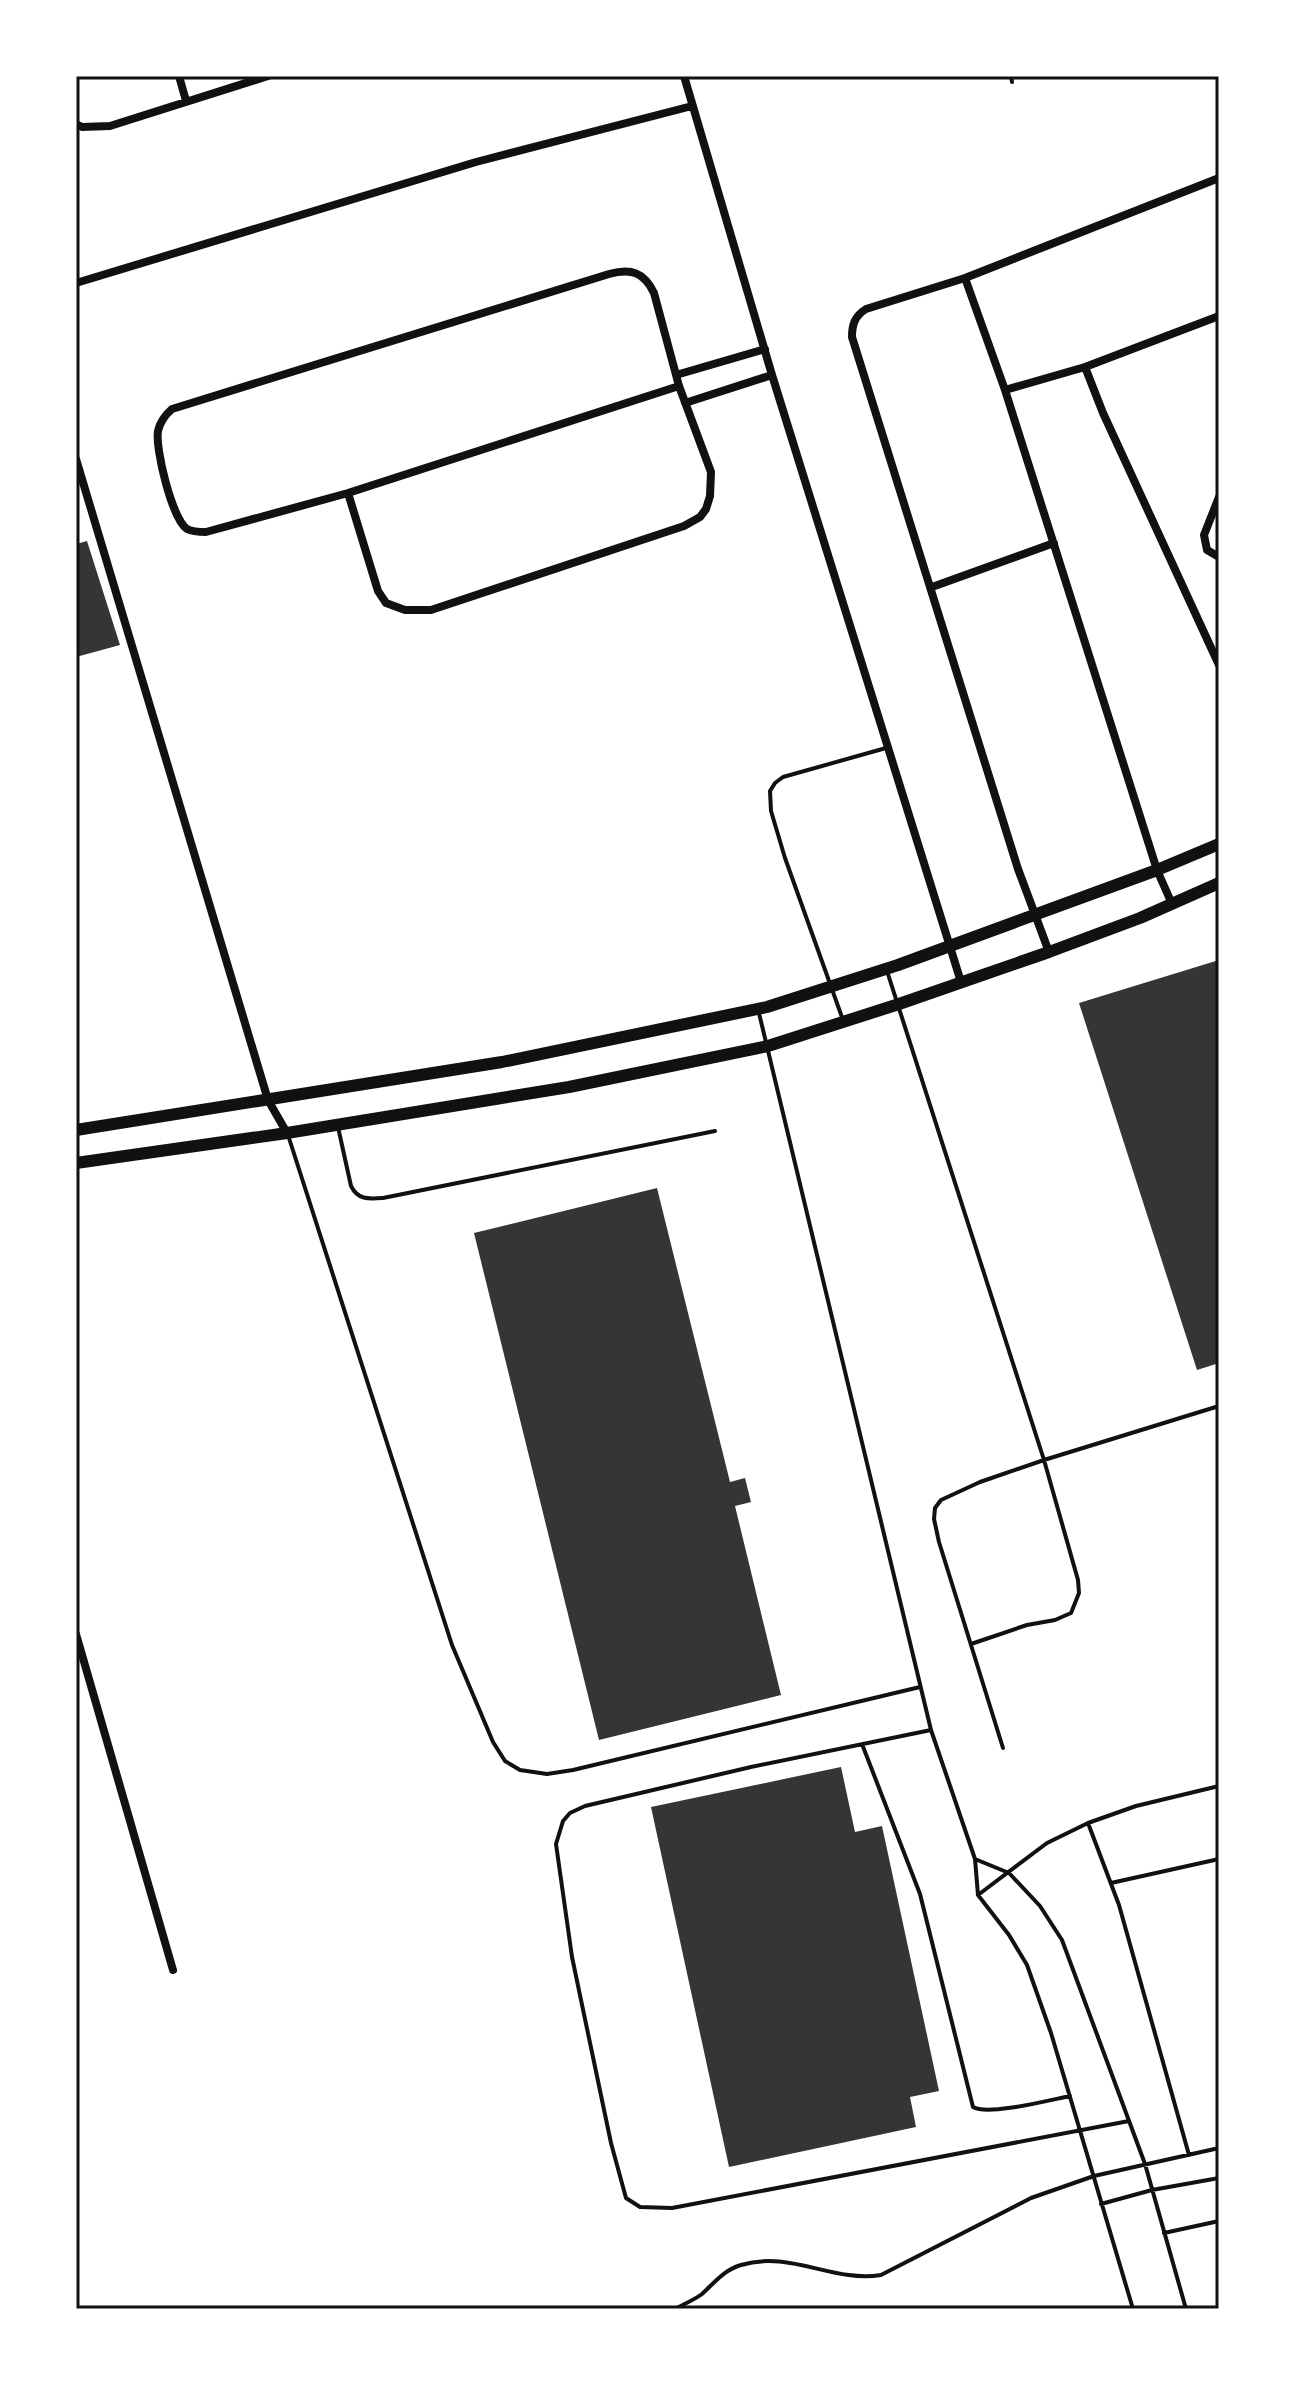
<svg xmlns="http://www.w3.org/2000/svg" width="1295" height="2385" font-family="Commissioner,sans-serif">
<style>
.building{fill:#353535}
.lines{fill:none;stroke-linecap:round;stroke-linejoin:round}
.service{stroke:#111;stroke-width:4}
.minor{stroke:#111;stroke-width:8}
.secondary{stroke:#111;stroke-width:12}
.neatline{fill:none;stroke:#111;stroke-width:3}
</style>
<rect width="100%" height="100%" fill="#fff"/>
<path class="building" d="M 87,541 L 120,645 L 76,657 L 76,544 Z
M 1219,960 L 1219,1363 L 1197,1370 L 1079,1003 Z
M 657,1188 L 730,1482 L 745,1478 L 751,1502 L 735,1506 L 781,1695 L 599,1740 L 474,1233 Z
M 841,1767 L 855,1832 L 882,1826 L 939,2091 L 910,2097 L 916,2127 L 729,2167 L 651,1807 Z"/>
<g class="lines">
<path class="service" d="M 1011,76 L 1012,82
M 887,971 L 1044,1460 L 1078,1580 L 1079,1593 L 1071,1613 L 1055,1620 L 1027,1625 L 971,1644
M 758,1009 L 931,1730 L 975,1859
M 843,1020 L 785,858 L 771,811 L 770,791 L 775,783 L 783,777 L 886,748
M 338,1127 L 351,1186 C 358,1200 368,1199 383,1198 L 715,1131
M 288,1135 L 452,1645 L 493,1742 L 505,1761 L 520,1770 L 547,1774 L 573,1770 L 920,1687
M 931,1730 L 751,1767 L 585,1806 L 570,1813 L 563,1821 L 556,1844 L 572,1957 L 611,2143 L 626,2198 L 640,2207 L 672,2208 L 1129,2121
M 862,1744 L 920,1894 L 973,2107 C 988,2116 1050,2100 1070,2096
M 1003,1748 L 939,1542 L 934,1519 L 935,1508 L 941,1500 L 980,1482 L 1044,1460 L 1219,1406
M 1088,1823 L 1119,1905 L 1189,2155
M 1111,1883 L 1219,1859
M 978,1895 L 1047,1843 L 1088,1823 L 1136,1806 L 1219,1786
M 1101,2204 L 1152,2190 L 1219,2178
M 1164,2233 L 1219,2221
M 675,2309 C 684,2304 694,2300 702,2294 C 715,2282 724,2270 741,2265 C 790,2250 833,2283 881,2275 L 1031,2198 L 1094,2176 L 1219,2148
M 1133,2309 L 1051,2033 L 1027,1965 L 1009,1935 L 978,1895 L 975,1859 L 1009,1873 L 1040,1906 L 1062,1940 L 1145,2164 L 1186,2309"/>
<path class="minor" d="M 179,76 L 186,101
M 684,76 L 772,375 L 961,982
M 76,124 L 82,127 L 110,126 L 268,76
M 965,278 L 1005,390 L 1157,870 L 1172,904
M 76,283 L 476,162 L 692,106
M 1085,367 L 1103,413 L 1219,665
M 676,375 L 765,349
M 1005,390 L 1085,367 L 1219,316
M 685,403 L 772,375
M 76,459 L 268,1100 L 287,1133
M 348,493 L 378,591 L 386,603 L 405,610 L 431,610 L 684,526 L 700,517 L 706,509 L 710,496 L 711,472 L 679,386 L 654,293 C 644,272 631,268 609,274 L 172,409 C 165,415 160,422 158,431 C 155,448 172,519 187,529 C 193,532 199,532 206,532 L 348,493 L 679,386
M 1219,497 L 1204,535 L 1207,550 L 1219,557
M 932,587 L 1054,543
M 1049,952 L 1018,869 L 852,337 C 852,324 855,316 866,309 L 965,278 L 1219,178
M 76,1634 L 173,1970"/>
<path class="secondary" d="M 76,1130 L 502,1062 L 767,1007 L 898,965 L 1157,870 L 1219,844
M 76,1163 L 287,1133 L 569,1087 L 768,1046 L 899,1004 L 1049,952 L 1140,918 L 1219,883"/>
</g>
<rect width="1295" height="2385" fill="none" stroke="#ffffff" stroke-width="156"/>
<rect x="78" y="78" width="1139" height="2229" class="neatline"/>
</svg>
